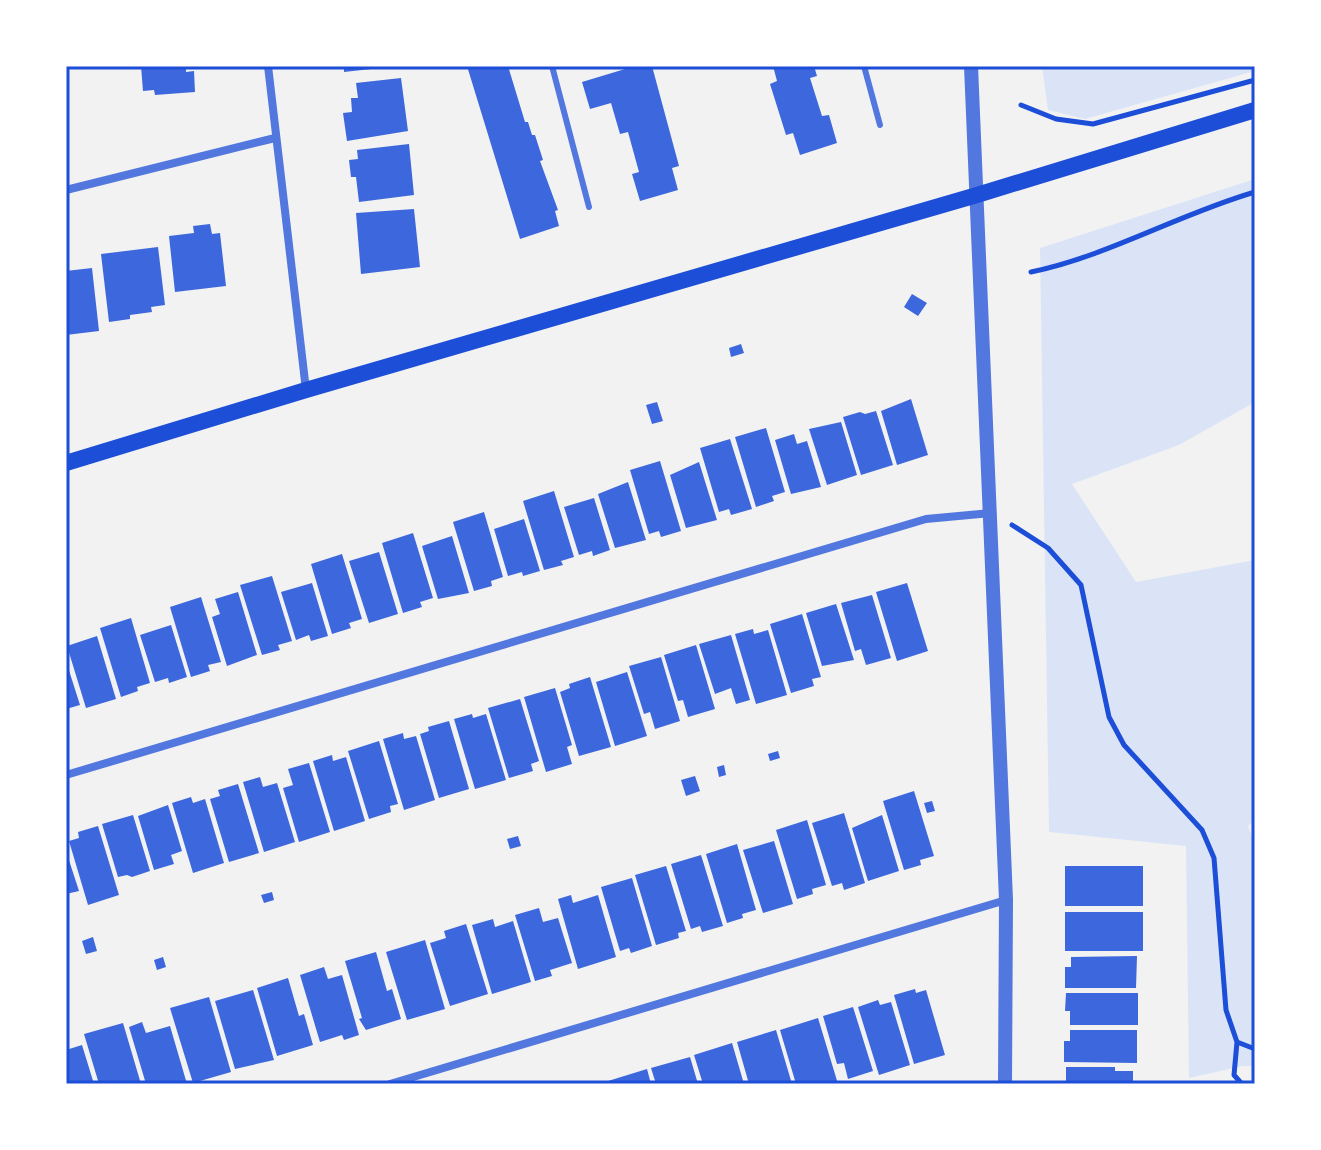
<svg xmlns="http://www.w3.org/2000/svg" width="1321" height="1150" font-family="'Fira Sans',sans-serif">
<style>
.green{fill:#dbe4f7}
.building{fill:#3d67dc}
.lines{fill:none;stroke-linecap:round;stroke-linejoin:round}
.path{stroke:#1d4ed8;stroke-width:5}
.service{stroke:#5277de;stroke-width:6}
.minor{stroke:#5277de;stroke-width:8}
.tertiary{stroke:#5277de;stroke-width:14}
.secondary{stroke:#1d4ed8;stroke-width:16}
.neatline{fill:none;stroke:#1d4ed8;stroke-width:3}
</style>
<rect width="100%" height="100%" fill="#f2f2f2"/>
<path class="green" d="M 1042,66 L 1255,66 L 1255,71 L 1085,119 L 1048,110 Z
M 1255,179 L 1255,402 L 1179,445 L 1072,484 L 1136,582 L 1255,560 L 1255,819 L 1248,826 L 1255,844 L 1255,1066 L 1243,1066 L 1189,1078 L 1186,846 L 1049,832 L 1040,248 Z"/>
<path class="building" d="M 141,66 L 186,66 L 186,72 L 194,71 L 195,92 L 155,95 L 154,90 L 143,91 Z
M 344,66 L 380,66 L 380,68 L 344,72 Z
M 467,66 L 508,66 L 525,122 L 528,122 L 532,135 L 535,135 L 543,160 L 540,161 L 558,210 L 555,211 L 559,226 L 520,239 Z
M 635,66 L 652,66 L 679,166 L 672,168 L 678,190 L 640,201 L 632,174 L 639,172 L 628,132 L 620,134 L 611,103 L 590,109 L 582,82 Z
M 773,66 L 814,66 L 817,76 L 810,78 L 822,116 L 829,115 L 837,143 L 800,155 L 793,133 L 786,135 L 770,84 L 777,81 Z
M 401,78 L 408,131 L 347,141 L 343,113 L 352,112 L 351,98 L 358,98 L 356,83 Z
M 409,144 L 414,195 L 359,202 L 356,177 L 351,177 L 349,160 L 358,159 L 357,150 Z
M 414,209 L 420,267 L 361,274 L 356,213 Z
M 210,224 L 212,234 L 220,233 L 226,286 L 175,292 L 169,236 L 194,233 L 193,226 Z
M 158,247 L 165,305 L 151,307 L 152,312 L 130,315 L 130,319 L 109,322 L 101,254 Z
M 92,268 L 99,331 L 66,335 L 66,271 Z
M 912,294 L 927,303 L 918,316 L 904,307 Z
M 741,344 L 744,353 L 731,357 L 729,348 Z
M 911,399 L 928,455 L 897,465 L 881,411 Z
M 657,402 L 663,421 L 652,424 L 646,405 Z
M 876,411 L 893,465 L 861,475 L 843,417 L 860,412 L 865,414 Z
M 841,422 L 857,475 L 827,485 L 809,429 Z
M 766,428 L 785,492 L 772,496 L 774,501 L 756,507 L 735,437 Z
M 794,434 L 797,444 L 807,441 L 821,487 L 791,494 L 775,440 Z
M 730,439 L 752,509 L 731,515 L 729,509 L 719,512 L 700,448 Z
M 660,461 L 681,531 L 661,537 L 659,531 L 649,534 L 630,470 Z
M 699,462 L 717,520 L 686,528 L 670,475 Z
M 628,482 L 646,540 L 615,548 L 598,494 Z
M 554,491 L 574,557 L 561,561 L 563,565 L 544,570 L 523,501 Z
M 594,498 L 610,550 L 593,556 L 592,551 L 579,555 L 564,507 Z
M 484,512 L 503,577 L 491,581 L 492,586 L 474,591 L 453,522 Z
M 524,519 L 540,571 L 523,576 L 522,572 L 508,576 L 494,529 Z
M 413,533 L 433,598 L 420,602 L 422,607 L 403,613 L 382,543 Z
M 452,536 L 469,593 L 438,599 L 422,546 Z
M 379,552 L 398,614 L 369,623 L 349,561 Z
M 342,554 L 362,619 L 349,623 L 351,628 L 332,634 L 311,564 Z
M 272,576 L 292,641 L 278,645 L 280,650 L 262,655 L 240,585 Z
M 312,583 L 328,636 L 311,641 L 309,635 L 296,640 L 281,592 Z
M 907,583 L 928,651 L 897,661 L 876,592 Z
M 238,592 L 257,655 L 227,666 L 212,617 L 220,614 L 215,599 Z
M 872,595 L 891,658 L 866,665 L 861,649 L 855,651 L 841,603 Z
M 201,597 L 221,662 L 208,665 L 210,671 L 191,677 L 170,607 Z
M 836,604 L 854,660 L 822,666 L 806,613 Z
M 802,614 L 821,677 L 812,679 L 814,686 L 791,693 L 770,624 Z
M 131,618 L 150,683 L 137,687 L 138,691 L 121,697 L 100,628 Z
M 171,625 L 187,677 L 169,683 L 168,678 L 155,682 L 140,635 Z
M 753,629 L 754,634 L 768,630 L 787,695 L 756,704 L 735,634 Z
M 731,635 L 750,700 L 736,704 L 731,688 L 715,694 L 699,644 Z
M 97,636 L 116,699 L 86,708 L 67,646 Z
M 696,645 L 715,709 L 688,717 L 683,700 L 678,701 L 664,655 Z
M 661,657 L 680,721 L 655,729 L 650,712 L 644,714 L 629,666 Z
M 66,661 L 80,705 L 66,709 Z
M 627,672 L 647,736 L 615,746 L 596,682 Z
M 590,677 L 611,747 L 579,756 L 560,692 L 570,688 L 569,684 Z
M 555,688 L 572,745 L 567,747 L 572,764 L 546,772 L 524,697 Z
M 520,699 L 539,761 L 531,764 L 533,771 L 509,778 L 488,708 Z
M 472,714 L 473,718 L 486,714 L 506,780 L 475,789 L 454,719 Z
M 449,721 L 469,789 L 439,798 L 420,734 L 429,731 L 428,727 Z
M 403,733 L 404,739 L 416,736 L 435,800 L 404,810 L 383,739 Z
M 379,741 L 398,804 L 390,806 L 391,812 L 369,819 L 348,751 Z
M 778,751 L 780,758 L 770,761 L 768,754 Z
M 332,755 L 333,761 L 346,757 L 365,821 L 334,831 L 313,761 Z
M 309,763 L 330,832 L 299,842 L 283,788 L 293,785 L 288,769 Z
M 724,765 L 726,775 L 719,777 L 717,767 Z
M 695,776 L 700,791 L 686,796 L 681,780 Z
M 260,777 L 263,787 L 277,783 L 295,842 L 264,852 L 243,782 Z
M 238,784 L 259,853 L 229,862 L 210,799 L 220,796 L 218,790 Z
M 914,791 L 934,856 L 920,860 L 921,865 L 904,870 L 883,801 Z
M 191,797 L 193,803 L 205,799 L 224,863 L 193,873 L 172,803 Z
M 932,801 L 935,811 L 927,813 L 924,803 Z
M 168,805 L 182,851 L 171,855 L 174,864 L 154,870 L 138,816 Z
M 844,813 L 865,883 L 844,890 L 842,883 L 832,886 L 812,823 Z
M 133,815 L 150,871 L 132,877 L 127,875 L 118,877 L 102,824 Z
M 882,815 L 899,871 L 868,881 L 852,828 Z
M 807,820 L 826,885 L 812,889 L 813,894 L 797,899 L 776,830 Z
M 98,826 L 119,895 L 88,905 L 69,841 L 79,838 L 78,832 Z
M 518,836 L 521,846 L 510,849 L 507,839 Z
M 774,841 L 793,904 L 763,913 L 743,850 Z
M 737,844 L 756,910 L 742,914 L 743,918 L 727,923 L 706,854 Z
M 66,851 L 79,891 L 66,894 Z
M 701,855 L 723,926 L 702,932 L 700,926 L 691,929 L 671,864 Z
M 666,866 L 686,931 L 678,933 L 679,938 L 656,945 L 635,875 Z
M 1065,866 L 1143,866 L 1143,906 L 1065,906 Z
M 632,878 L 652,946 L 631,953 L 629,948 L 620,951 L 601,887 Z
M 272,892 L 274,900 L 264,903 L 261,895 Z
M 571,895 L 573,903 L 598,895 L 616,957 L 578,969 L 558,899 Z
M 539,908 L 543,922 L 558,918 L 572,963 L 550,970 L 552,976 L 535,981 L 515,915 Z
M 1065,912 L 1143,912 L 1143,951 L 1065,951 Z
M 493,919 L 495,927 L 513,921 L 531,982 L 492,994 L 472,925 Z
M 466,924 L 488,994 L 450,1006 L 430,943 L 446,938 L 444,931 Z
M 93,937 L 97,951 L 86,954 L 82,941 Z
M 425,940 L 445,1009 L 407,1020 L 386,952 Z
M 376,952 L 387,991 L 392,989 L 401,1019 L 366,1030 L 359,1019 L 362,1018 L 345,961 Z
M 1137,956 L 1136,988 L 1065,988 L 1065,967 L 1071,967 L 1071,957 Z
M 163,957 L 166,967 L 157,970 L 154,960 Z
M 324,967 L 328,979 L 342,975 L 359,1035 L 344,1040 L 342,1035 L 320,1042 L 300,975 Z
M 288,978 L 299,1016 L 304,1014 L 313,1045 L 277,1056 L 257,988 Z
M 915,989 L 916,993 L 926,990 L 945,1055 L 914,1064 L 894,995 Z
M 253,990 L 274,1060 L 235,1069 L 215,1001 Z
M 1066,993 L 1138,993 L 1138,1025 L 1070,1025 L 1070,1011 L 1065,1011 Z
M 209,997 L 231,1072 L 193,1083 L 170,1008 Z
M 878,1000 L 880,1005 L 891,1002 L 910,1065 L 879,1075 L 858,1007 Z
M 853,1007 L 873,1071 L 848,1079 L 844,1063 L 837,1064 L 823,1016 Z
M 818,1018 L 838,1084 L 796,1084 L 780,1030 Z
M 142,1022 L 146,1033 L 170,1026 L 187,1084 L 146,1084 L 129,1027 Z
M 123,1023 L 141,1084 L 99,1084 L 84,1034 Z
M 776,1030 L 792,1084 L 749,1084 L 737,1042 Z
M 1070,1030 L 1137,1030 L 1137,1063 L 1064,1062 L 1064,1041 L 1070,1041 Z
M 732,1043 L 744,1084 L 703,1084 L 694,1055 Z
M 82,1045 L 94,1084 L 66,1084 L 66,1050 Z
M 690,1057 L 698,1084 L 656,1084 L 651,1068 Z
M 1066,1067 L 1115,1067 L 1115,1071 L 1133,1071 L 1133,1084 L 1066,1084 Z
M 647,1069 L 651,1084 L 609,1084 L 608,1081 Z"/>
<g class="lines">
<path class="path" d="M 1021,105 L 1056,119 L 1093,124 L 1255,80
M 1031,272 C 1108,256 1179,214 1255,192
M 1012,525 L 1048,548 L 1081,585 L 1109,717 L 1124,745 L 1202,830 L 1214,858 L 1226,1010 L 1237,1042 L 1255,1049
M 1237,1042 L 1234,1075 L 1242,1084"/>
<path class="service" d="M 552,66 L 589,207
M 864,66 L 880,125"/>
<path class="minor" d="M 268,66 L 306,390
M 66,190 L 275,138
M 66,775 L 926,519 L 991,513
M 390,1084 L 1006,900"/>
<path class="tertiary" d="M 971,66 L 1006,900 L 1005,1084"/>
<path class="secondary" d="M 66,463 L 306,390 L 977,195 L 1255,110"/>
</g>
<rect width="1321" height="1150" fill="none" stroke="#ffffff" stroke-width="136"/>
<rect x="68" y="68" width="1185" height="1014" class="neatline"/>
</svg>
